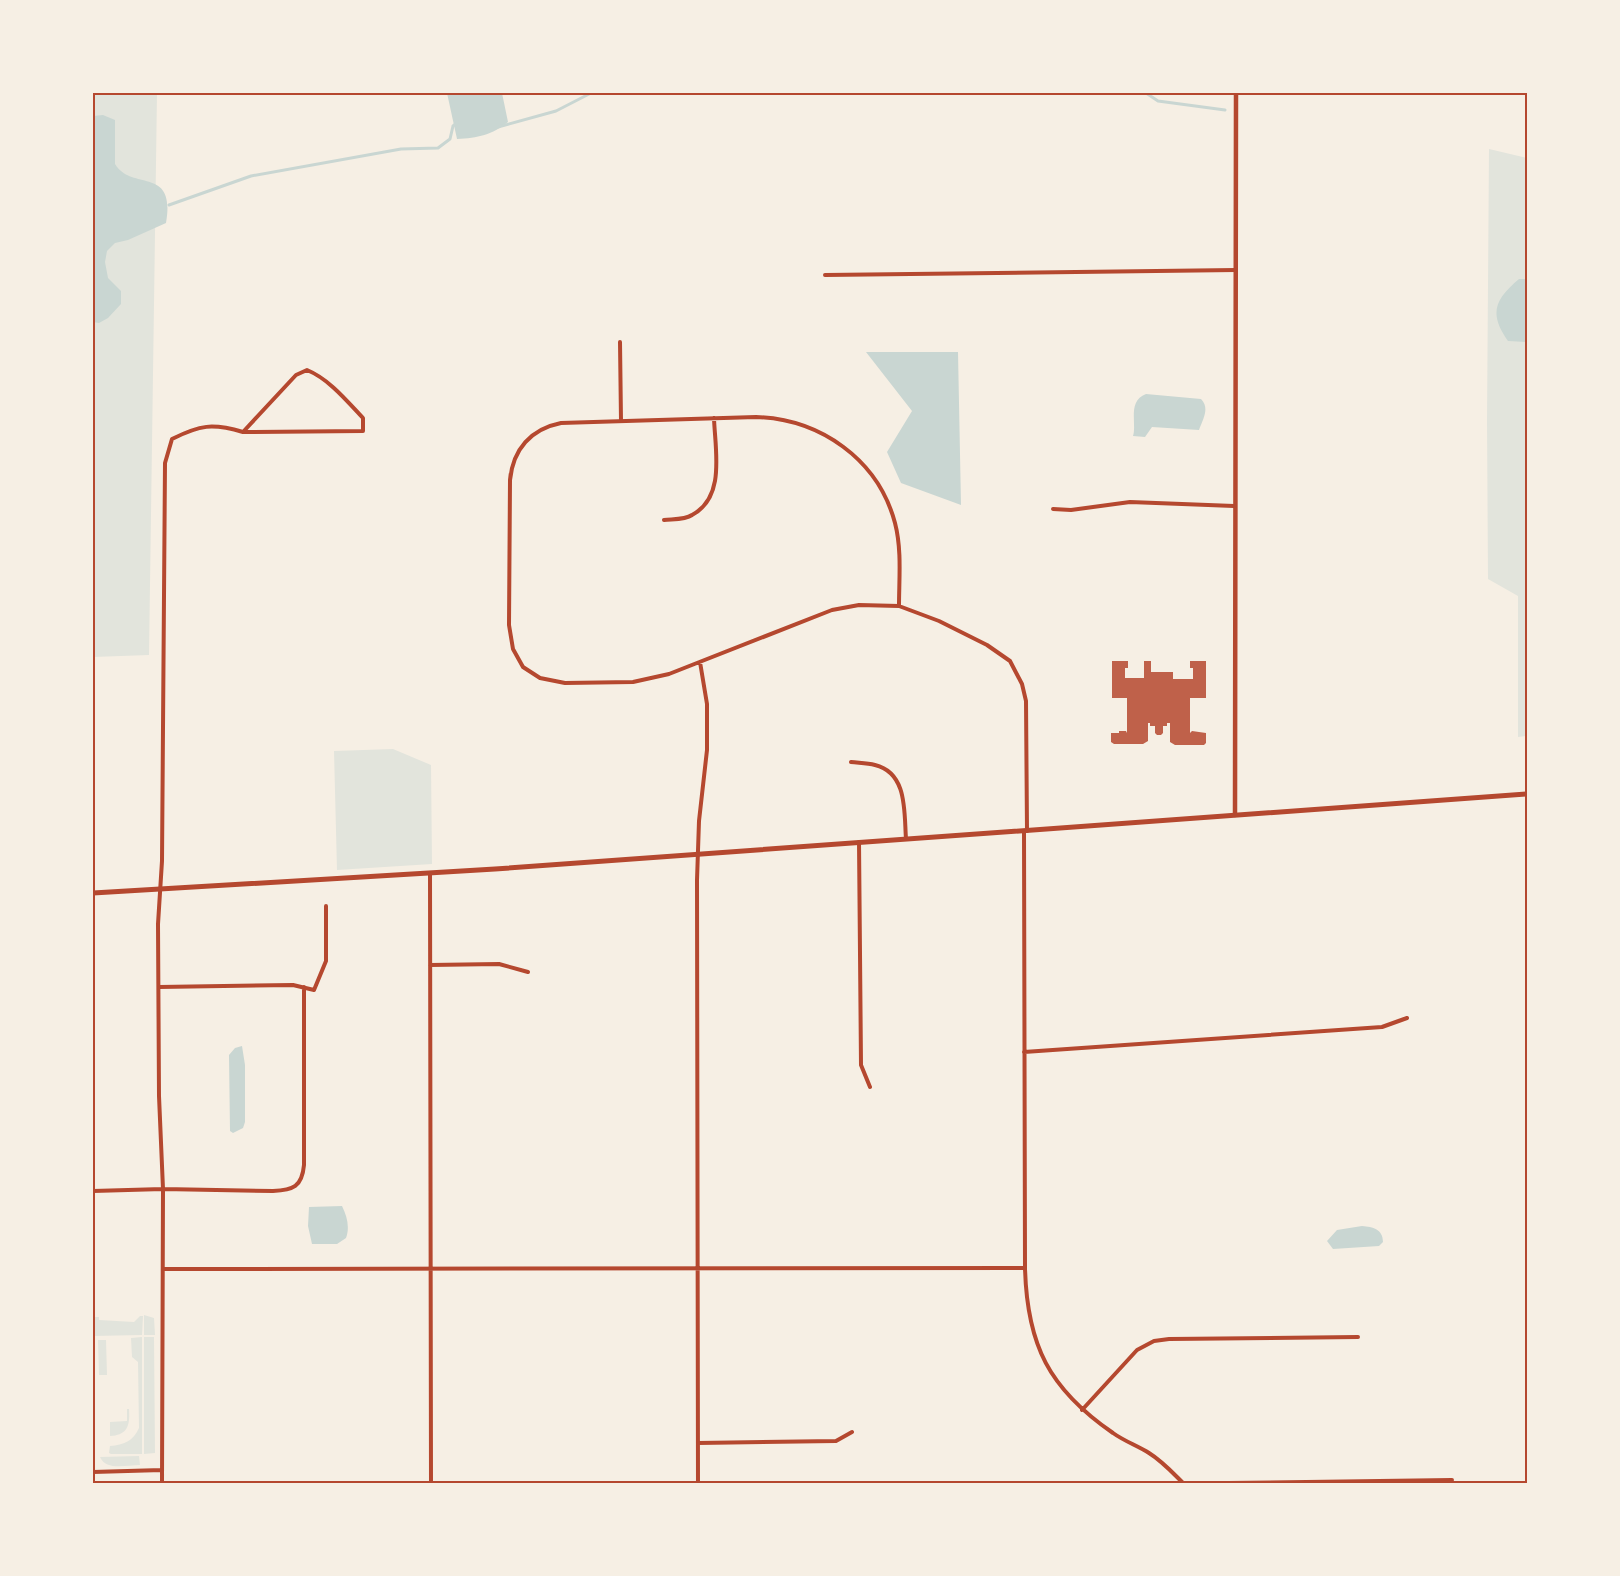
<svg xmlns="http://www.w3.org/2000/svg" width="1620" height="1576" font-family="Quicksand,sans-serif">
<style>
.green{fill:#e2e4dc}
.water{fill:#c9d6d2}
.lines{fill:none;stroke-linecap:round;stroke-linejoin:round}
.stream{stroke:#c9d6d2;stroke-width:3}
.building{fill:#bf614a}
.minor{stroke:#b5482f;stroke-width:4}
.tertiary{stroke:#b5482f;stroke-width:4.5}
.secondary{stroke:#b5482f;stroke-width:5}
.neatline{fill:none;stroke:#b5482f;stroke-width:2}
</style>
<rect width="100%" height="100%" fill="#f6efe4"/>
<path class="green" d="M 93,93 L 157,93 L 149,655 L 93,657 Z
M 1489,149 L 1527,158 L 1527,736 L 1518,737 L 1518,596 L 1488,579 L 1487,421 Z
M 393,749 L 431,765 L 432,864 L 337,870 L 334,751 Z
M 144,1315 L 154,1318 L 155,1335 L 144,1335 Z
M 140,1316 L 143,1316 L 142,1335 L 93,1336 L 93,1317 L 99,1317 L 99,1320 L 134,1322 Z
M 142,1337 L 142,1454 L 111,1454 L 109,1453 L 110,1446 C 124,1445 133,1441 139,1428 L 138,1362 L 132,1357 L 131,1338 Z
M 144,1337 L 154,1337 L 155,1453 L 144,1454 Z
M 106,1340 L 107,1375 L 99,1375 L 98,1340 Z
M 127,1409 L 129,1409 C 130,1425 128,1435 110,1436 L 110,1422 L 127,1421 Z
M 139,1456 L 140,1465 C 126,1465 106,1471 100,1457 Z"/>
<path class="water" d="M 447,93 L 502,93 L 508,122 C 492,135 478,138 457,139 Z
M 103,115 L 115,120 L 115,164 C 132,192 176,165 166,223 L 128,240 L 115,243 L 107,251 L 105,262 L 108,278 L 121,291 L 121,304 L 108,318 L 99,323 L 93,322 L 93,116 Z
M 1519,279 L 1527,279 L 1527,342 L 1508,341 C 1489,314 1494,300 1519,279 Z
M 866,352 L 958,352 L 961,505 L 901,483 L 887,452 L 912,411 Z
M 1146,394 L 1201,399 C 1210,408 1203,419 1199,430 L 1152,427 L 1145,437 L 1133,436 C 1137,424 1127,401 1146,394 Z
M 242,1046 L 245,1065 L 245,1122 L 243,1128 L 233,1133 L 230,1131 L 229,1055 L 235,1048 Z
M 342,1206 C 347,1216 350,1227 346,1238 L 337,1244 L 312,1244 L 308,1226 L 309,1207 Z
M 1362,1226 C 1373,1227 1383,1229 1383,1242 L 1379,1246 L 1333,1249 L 1327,1241 L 1337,1230 Z"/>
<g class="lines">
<path class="stream" d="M 1146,93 L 1158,101 L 1225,110
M 498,127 L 556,111 L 591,93
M 169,205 L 251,176 L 401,149 L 438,148 L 450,139 L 453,126 L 458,122"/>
</g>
<path class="building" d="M 1112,661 L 1128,661 L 1128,668 L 1125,668 L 1125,678 L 1144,678 L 1144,661 L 1151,661 L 1151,672 L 1173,672 L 1173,679 L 1193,679 L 1193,668 L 1190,668 L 1190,661 L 1206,661 L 1206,698 L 1190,698 L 1190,733 L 1192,731 L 1206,733 L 1206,743 L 1204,745 L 1175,745 L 1170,742 L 1170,723 L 1167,723 L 1167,726 L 1163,726 L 1163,733 L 1161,735 L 1157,735 L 1155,733 L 1155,726 L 1150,726 L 1150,723 L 1148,723 L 1148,741 L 1143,744 L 1114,744 L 1111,742 L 1111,733 L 1119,733 L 1119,731 L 1126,731 L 1127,733 L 1127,698 L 1112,698 Z"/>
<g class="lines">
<path class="minor" d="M 825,275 L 1236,270
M 620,342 L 621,421
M 1053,509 L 1071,510 L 1130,502 L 1234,506
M 664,520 C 673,519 685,520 692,515 C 726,497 715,450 714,418
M 899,606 C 899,579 902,550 895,523 C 878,459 820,419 756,417 L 561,423 C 531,429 513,449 510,480 L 509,625 L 513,649 L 523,667 L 540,678 L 565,683 L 633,682 L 669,674 L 832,610 L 859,605 L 899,606 L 939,621 L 987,645 L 1010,661 L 1022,684 L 1026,701 L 1027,831
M 851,762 C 859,763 867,763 875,765 C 908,773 904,813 906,839
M 1024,831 L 1025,1268 C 1027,1345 1049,1389 1113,1433 C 1124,1441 1138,1446 1149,1453 C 1162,1461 1172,1472 1183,1483
M 859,842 L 861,1065 L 870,1087
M 430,874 L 431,1483
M 430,965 L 499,964 L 528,972
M 159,987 L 293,985 L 314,990 L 326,961 L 326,906
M 1024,1052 L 1382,1027 L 1407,1018
M 93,1191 L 163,1189 L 273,1191 C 293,1190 302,1187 304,1165 L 304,987
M 163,1269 L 1025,1268
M 1082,1410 L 1137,1350 L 1154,1341 L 1169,1339 L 1358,1337
M 698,1443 L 836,1441 L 852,1432
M 93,1472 L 162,1470
M 162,1483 L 163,1189 L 159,1096 L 158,924 L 162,861 L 165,463 L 172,439 C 200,425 212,423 243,432 L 296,375 L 307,370 C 329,379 347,401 363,418 L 363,431 L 243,432
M 698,1483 L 697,880 L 699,821 L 707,750 L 707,704 L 700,662
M 1228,1483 L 1452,1480"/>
<path class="tertiary" d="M 1235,815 L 1236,93"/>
<path class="secondary" d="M 93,893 L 495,869 L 1527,794"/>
</g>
<rect width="1620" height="1576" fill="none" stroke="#f6efe4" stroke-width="189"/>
<rect x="94" y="94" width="1432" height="1388" class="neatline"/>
</svg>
